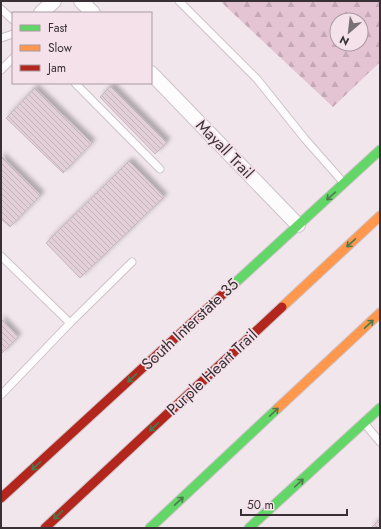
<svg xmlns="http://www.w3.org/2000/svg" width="381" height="529" font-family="Jost,sans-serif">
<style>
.forest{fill:url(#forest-firs);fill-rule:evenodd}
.building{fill:url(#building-back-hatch);stroke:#c2babe;filter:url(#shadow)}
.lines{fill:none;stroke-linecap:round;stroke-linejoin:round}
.lane-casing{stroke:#ccc3c7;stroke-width:9}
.street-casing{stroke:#ccc3c7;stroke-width:16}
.fast-casing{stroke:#ccc3c7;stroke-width:11}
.slow-casing{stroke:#ccc3c7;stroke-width:11}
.jam-casing{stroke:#ccc3c7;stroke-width:11}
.lane{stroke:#fdfbfc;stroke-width:7}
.street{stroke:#fdfbfc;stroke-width:14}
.fast{stroke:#63d668;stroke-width:9}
.slow{stroke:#ff974d;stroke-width:9}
.jam{stroke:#b3261e;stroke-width:9}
.oneway{stroke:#4b7b4b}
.labels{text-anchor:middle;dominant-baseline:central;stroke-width:3.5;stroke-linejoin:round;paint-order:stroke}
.street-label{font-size:16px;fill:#383034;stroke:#f5e1ea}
</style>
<defs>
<pattern id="forest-firs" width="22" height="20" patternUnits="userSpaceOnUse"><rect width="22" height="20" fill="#e4c3d2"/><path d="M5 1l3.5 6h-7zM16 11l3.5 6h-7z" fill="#c4a8b5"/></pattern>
<pattern id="building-back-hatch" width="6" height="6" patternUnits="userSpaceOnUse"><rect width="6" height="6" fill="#e2cfd7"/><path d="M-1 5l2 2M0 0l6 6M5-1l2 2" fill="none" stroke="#c3b2b9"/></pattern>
<filter id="shadow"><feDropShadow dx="3.5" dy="-3.5" stdDeviation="2" flood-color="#0004"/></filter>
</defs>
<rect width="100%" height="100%" fill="#f1e6eb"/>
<path class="forest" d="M 220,1 L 380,1 L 380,62 L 333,107 ZM 337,20 L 361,20 L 361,44 L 337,44 Z"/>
<path class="building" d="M 111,86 L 167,142 L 155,154 L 100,97 Z
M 35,88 L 92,143 L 63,173 L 6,118 Z
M 1,156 L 41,195 L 10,227 L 1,219 Z
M 129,161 L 164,197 L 80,278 L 46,243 Z
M 1,319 L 18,337 L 1,354 Z
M 380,519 L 380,528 L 371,528 Z"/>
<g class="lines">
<g class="lane-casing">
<path id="lane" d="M 179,1 L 257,79 L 305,139 L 343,182
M 1,9 L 13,20
M 1,38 L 13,34
M 1,70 L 13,58
M 75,83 L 160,169
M 1,256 L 70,323 L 1,395
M 70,323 L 132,262
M 364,423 L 380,442"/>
</g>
<g class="street-casing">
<path id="street" d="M 81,1 L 93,13
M 41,13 L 54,1
M 151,73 L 298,225"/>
</g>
<g class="fast-casing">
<path id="fast" d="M 222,295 L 380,150
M 150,528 L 278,408
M 249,528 L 380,408"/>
</g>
<g class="slow-casing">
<path id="slow" d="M 282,307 L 380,216
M 278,408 L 380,313"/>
</g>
<g class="jam-casing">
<path id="jam" d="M 1,498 L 222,295
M 45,528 L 282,307"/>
</g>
<use href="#lane" class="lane"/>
<use href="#street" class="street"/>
<use href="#fast" class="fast"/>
<use href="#slow" class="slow"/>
<use href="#jam" class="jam"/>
</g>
<defs><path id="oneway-shaft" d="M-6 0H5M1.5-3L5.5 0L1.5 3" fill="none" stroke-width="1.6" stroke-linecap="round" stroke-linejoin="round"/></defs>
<g class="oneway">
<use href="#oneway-shaft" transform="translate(331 196) rotate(138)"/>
<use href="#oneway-shaft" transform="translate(351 243) rotate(137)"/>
<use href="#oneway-shaft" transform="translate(369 324) rotate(-43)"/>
<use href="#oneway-shaft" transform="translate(132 378) rotate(137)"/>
<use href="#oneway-shaft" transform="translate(274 412) rotate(-43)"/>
<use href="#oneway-shaft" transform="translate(154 427) rotate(137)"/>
<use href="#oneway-shaft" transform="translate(36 466) rotate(137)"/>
<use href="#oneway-shaft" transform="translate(299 483) rotate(-42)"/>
<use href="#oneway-shaft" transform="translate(179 501) rotate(-43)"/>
<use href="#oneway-shaft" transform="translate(58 515) rotate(136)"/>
</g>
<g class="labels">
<g class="street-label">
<text transform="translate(225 149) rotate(46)">Mayall Trail</text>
<text transform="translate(190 324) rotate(-43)">South Interstate 35</text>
<text transform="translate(212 372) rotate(-43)">Purple Heart Trail</text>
</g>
</g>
<rect width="381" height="529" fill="none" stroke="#383034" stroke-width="4"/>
<rect x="12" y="12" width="140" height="72" fill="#f5e1ea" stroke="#a99aa1"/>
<rect x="20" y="25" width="20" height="6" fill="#63d668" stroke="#a99aa1"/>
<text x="48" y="32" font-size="12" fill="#383034">Fast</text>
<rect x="20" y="45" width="20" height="6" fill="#ff974d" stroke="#a99aa1"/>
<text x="48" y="52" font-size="12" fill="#383034">Slow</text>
<rect x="20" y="65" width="20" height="6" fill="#b3261e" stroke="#a99aa1"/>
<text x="48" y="72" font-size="12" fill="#383034">Jam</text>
<g transform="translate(349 32) rotate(208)"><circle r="19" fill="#f5e1ea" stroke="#a99aa1"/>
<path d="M0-3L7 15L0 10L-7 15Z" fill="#797074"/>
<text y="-6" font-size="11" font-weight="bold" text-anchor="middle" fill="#383034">N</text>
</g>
<path d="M241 509v6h106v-6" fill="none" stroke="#383034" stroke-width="2"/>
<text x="247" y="509" font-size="12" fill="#383034" stroke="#f5e1ea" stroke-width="3" paint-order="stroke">50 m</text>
</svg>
